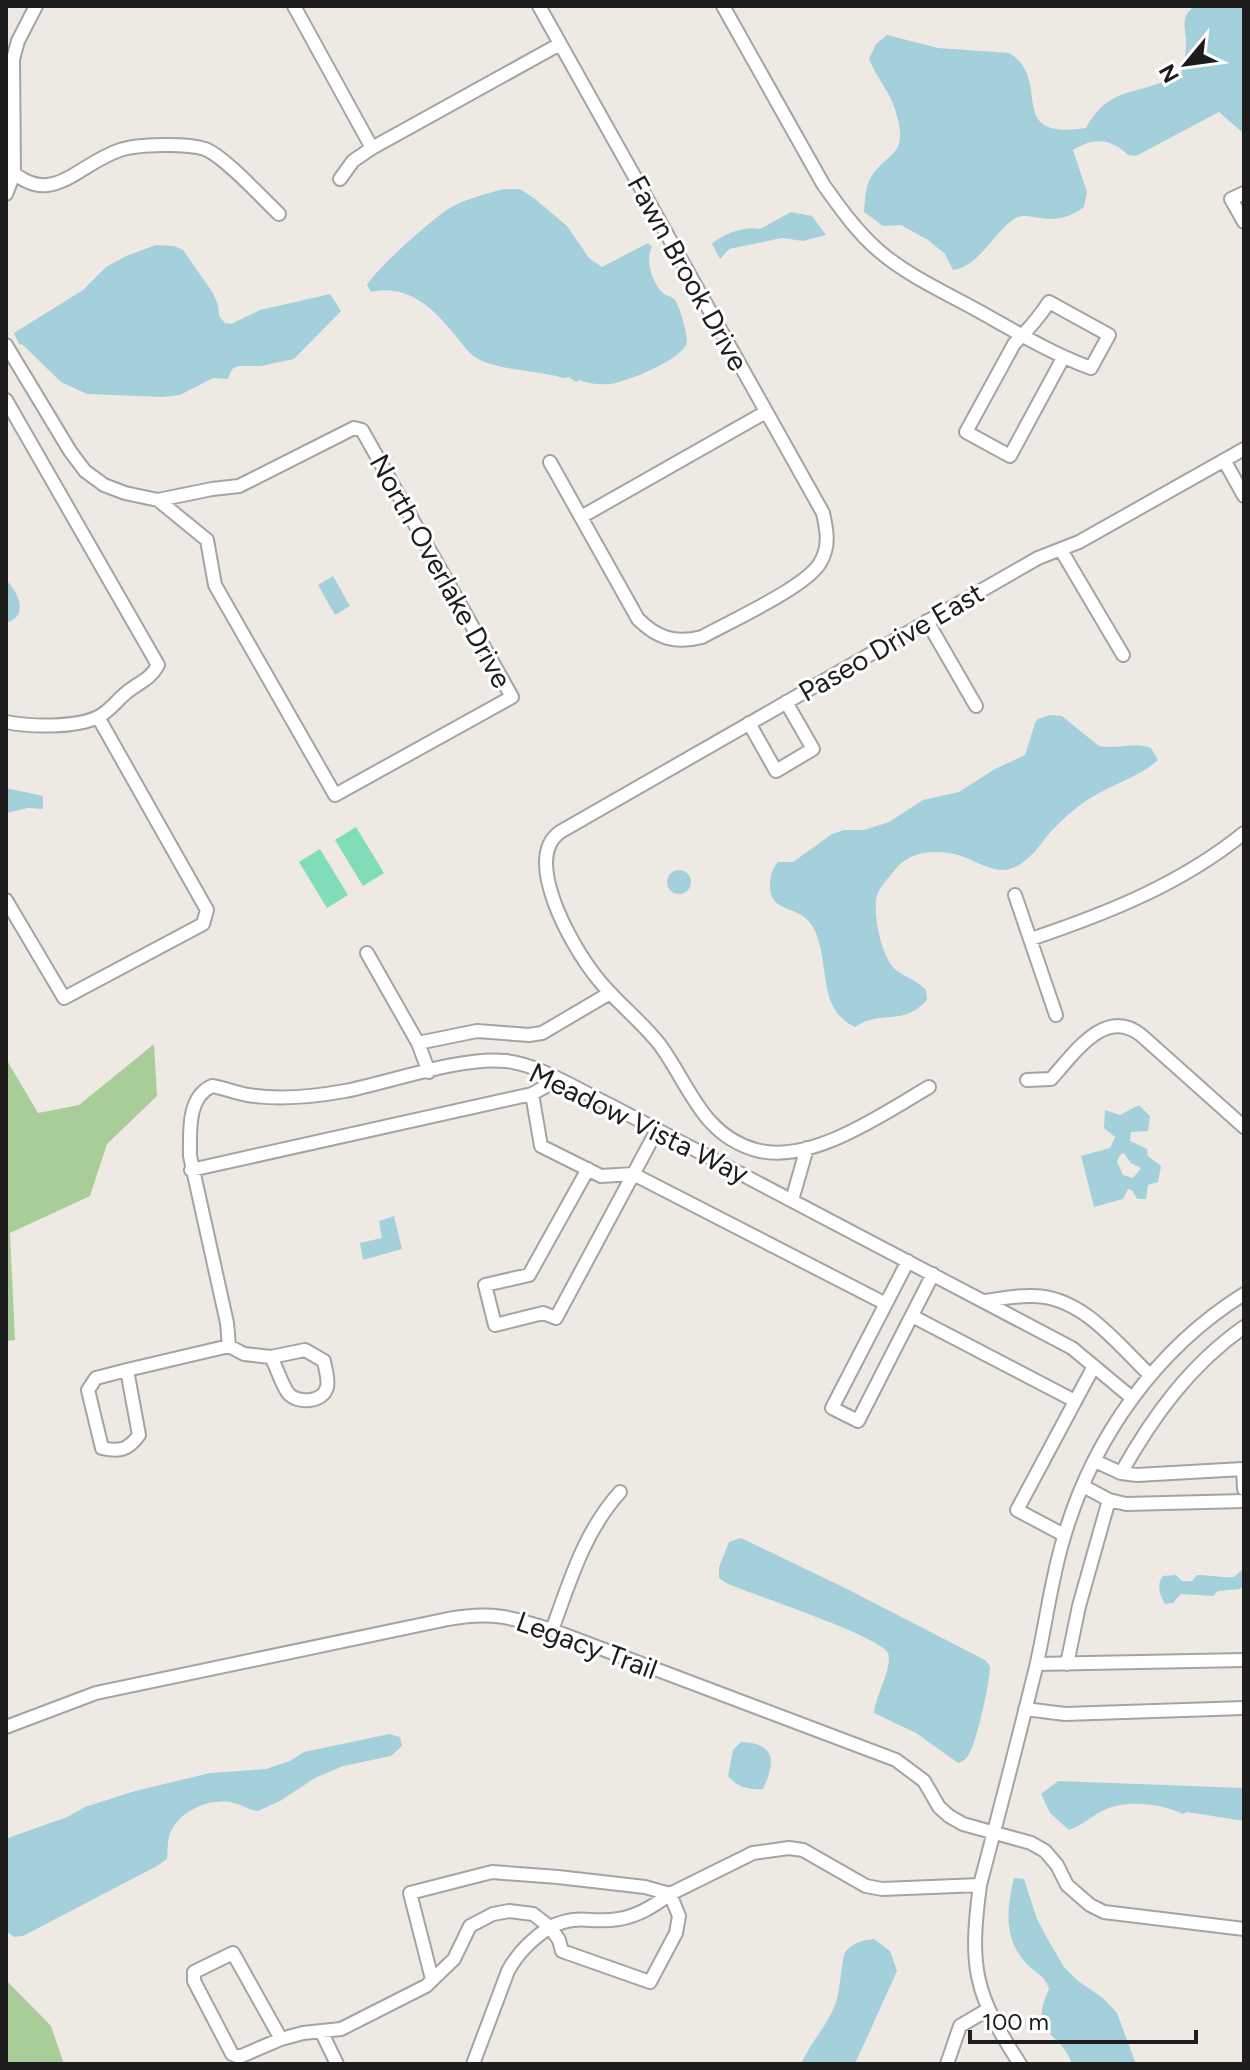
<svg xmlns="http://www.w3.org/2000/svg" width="1250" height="2070" font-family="Figtree,sans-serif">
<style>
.forest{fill:#a9cd98}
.pitch{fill:#81ddb7}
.water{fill:#a4d0dc;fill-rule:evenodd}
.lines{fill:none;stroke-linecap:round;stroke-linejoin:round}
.minor-casing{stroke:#a4a4a4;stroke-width:16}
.minor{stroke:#fff;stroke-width:12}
.labels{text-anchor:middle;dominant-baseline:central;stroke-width:6;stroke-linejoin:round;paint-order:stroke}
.street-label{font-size:28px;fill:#1d1d1d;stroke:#fff}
</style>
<rect width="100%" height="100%" fill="#eeeae3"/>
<path class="forest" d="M 154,1044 L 157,1096 L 107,1144 L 90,1196 L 10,1233 L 15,1340 L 6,1341 L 6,1059 L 38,1113 L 79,1105 Z
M 6,1980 L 51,2026 L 64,2064 L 6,2064 Z"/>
<path class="pitch" d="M 356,827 L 384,873 L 363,886 L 335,840 Z
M 320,849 L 348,895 L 327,908 L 299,862 Z"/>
<path class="water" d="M 1195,6 L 1244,6 L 1244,134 L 1219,112 L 1136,156 L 1128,155 C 1111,138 1093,137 1073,150 L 1087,192 L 1084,207 C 1051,232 1029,208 1014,219 C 994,232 979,267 953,270 L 945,254 L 928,240 L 901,225 L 883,226 L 864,212 C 865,202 865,190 869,181 C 884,152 909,158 897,116 C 892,94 877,79 869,59 L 876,44 L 887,35 L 938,48 L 1009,53 C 1054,80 1003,141 1086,128 C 1112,81 1143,98 1182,72 C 1184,63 1186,53 1186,44 C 1186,28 1179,17 1195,6 Z
M 504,189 L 520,189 L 535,199 L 567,226 L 589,258 L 602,267 L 648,243 L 652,247 C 645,261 652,282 663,293 C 666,296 671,296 674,299 C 679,303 687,333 687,340 C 688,358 626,382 610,384 C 598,385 590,384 579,380 L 576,382 L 569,377 L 563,378 C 540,371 502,370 482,361 C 470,356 463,345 455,335 C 434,309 408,283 371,292 L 367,285 C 376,269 433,218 450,208 C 467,198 486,194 504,189 Z
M 791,212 L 812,216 L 826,235 L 803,241 L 782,238 L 729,249 L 720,259 L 712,244 C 722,234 746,226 760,229 Z
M 156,245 L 174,246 L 183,250 L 213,293 L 218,305 L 219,316 L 225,323 L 231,324 L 260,310 L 330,294 L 341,311 L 294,359 L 261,366 L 238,366 L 232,369 L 228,379 L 213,378 L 180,395 L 163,397 L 87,394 L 61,382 L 23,345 L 19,344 L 14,333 L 83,290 L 106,267 L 126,256 Z
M 333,576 L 350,606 L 335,615 L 318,585 Z
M 6,580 C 18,592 30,616 6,623 Z
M 1050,715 L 1062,716 L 1099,746 C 1117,750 1133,741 1151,748 L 1158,760 C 1140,777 1110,785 1089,799 C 1075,808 1059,822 1048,835 C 1038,848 1029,861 1013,868 C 995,875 977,861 961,856 C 938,849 909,850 894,871 C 889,878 879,887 877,896 C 872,913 882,959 896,970 C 908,979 914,978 926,990 L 927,1000 C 903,1027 881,1009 855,1027 C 816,1009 831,963 814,929 C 802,903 769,916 770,885 C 771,874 771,870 778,862 L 793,862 L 832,834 L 844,830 L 864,830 L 889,822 L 923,800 L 959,792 L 995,769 L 1025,755 L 1035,723 L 1038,719 Z
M 6,788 L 43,796 L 43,809 L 28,808 L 6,813 Z
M667 882a12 12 0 1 1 24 0a12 12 0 1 1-24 0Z
M 1139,1105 L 1150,1116 L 1148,1131 L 1131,1132 L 1130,1141 L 1147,1149 L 1148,1156 L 1161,1166 L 1158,1182 L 1148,1185 L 1146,1199 L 1137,1199 L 1132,1190 L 1128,1189 L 1123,1199 L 1094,1207 L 1081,1156 L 1110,1148 L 1115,1137 L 1104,1128 L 1105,1110 L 1120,1115 ZM 1124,1153 L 1131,1163 L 1141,1168 L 1133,1178 L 1123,1175 L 1117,1162 L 1120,1155 Z
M 394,1216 L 402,1249 L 363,1260 L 360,1243 L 382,1238 L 379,1221 Z
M 741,1538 L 845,1588 L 985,1660 L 990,1666 C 990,1682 978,1735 971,1750 C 968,1757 965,1761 958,1763 L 916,1733 L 874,1713 C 875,1697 893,1667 888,1653 C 882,1637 752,1594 728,1584 L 719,1578 L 719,1567 L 729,1542 Z
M 1242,1570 L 1244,1585 L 1240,1589 L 1218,1591 L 1213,1596 L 1181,1594 L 1173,1603 L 1165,1604 C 1160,1596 1156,1584 1163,1576 L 1176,1575 L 1182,1581 L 1192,1581 L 1197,1575 C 1209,1575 1220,1578 1234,1577 Z
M 389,1734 L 400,1737 L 402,1746 L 391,1756 L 343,1766 L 315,1778 L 280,1801 L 258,1811 C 249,1810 242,1805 234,1803 C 211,1797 178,1811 170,1834 C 167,1842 168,1851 167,1859 L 157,1866 L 23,1936 L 14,1937 L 6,1931 L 6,1839 L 8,1838 L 67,1817 L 85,1807 L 135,1791 L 210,1773 L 266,1769 L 290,1761 L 304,1752 Z
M 741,1742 C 776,1743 776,1762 763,1789 C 749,1790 737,1787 728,1776 L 733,1750 Z
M 1058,1781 L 1244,1788 L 1244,1821 L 1187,1812 L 1183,1814 C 1160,1803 1125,1799 1102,1811 C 1090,1818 1082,1825 1069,1830 L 1050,1813 L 1041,1794 Z
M 1014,1878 L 1024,1879 L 1037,1919 L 1047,1938 L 1064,1967 L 1077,1980 L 1104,1999 L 1117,2013 L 1136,2064 L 1072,2064 C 1060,2029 1027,2037 1049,1989 C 1045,1975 1035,1973 1025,1962 C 1003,1937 1007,1907 1014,1878 Z
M 874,1939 L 890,1951 L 897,1971 L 855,2064 L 801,2064 C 810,2043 827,2026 835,2005 C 841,1991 841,1957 846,1951 C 854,1942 864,1940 874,1939 Z"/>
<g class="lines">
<g class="minor-casing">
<path id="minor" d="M 294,6 L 372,148
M 539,6 L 823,513 C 827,531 830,546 820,563 C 806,587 729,622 702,637 C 675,644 657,638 638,619 L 550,462
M 723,6 L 823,184 C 840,208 857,232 879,251 C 907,275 942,291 975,309 C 1013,330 1050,353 1091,368 L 1109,335 L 1049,302 C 1038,319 1028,330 1014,344 L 966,432 L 1010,456 L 1063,358
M 6,166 C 51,211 75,165 120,150 C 138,144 187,143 205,149 C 224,156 263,199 279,214
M 340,179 L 353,161 L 372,148 L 560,44
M 1244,193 L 1231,199 L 1244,222
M 6,194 L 14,174 L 13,59 L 18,41 L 36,6
M 6,345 L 70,451 L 85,471 L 104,485 L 125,493 L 158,500 L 212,489 L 239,486 L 354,428 L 362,430 L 512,697 L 335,795 L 215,585 L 207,540 L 158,500
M 6,400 L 158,665 C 150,680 139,682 126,693 C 117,700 110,711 98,717 C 75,728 31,727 6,722
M 1224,460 L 1244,496
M 581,517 L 766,412
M 1061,550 L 1123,655
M 927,621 L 976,706
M 749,723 L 776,771 L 813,749 L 786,702
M 1015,895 L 1056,1015
M 6,900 L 64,998 L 203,924 L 207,910 L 98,717
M 1031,939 C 1108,913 1181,884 1244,833
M 367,953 L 418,1043 L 429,1072
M 418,1043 L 477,1031 L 529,1035 L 542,1033 L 610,993
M 1027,1080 L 1051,1079 C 1074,1054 1105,1006 1141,1035 L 1244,1127
M 929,1087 C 884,1113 811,1165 756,1150 C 702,1135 690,1086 660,1045 C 640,1019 613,1000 594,974 C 572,946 522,859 560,832 L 1038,558 L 1079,542 L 1244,449
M 532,1094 L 541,1146 L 601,1176 L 633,1174 L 886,1304
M 588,1169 L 529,1275 L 485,1285 L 495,1325 L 543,1313 L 556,1318 L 657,1130
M 191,1170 L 532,1094 L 557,1080
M 792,1200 L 807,1148
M 908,1261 L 832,1408 L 858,1421 L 933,1274
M 984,1301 C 1000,1299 1017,1295 1034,1296 C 1083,1297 1117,1344 1150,1375
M 912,1316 L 1075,1401
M 229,1346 L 227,1323 L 190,1156 C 190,1132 187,1097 212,1086 C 224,1088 236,1093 248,1095 C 280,1100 312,1097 345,1091 C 391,1082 461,1056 506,1061 C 538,1064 582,1092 612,1106 L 1072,1348 L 1132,1398
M 305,1350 L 324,1361 C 325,1368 329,1380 327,1387 C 323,1403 297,1404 288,1393 C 281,1383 277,1368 271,1357 Z
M 127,1370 L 139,1435 C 128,1450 120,1452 102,1448 L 88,1390 L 96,1378 Z
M 127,1370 L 229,1346 L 244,1354 L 271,1357
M 1095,1461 L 1121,1473 L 1137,1475 L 1243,1469 L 1244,1489
M 1121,1473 C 1153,1416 1190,1365 1244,1327
M 1083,1486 L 1109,1500 L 1126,1504 L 1244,1501
M 1064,1535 L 1017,1510 L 1094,1366
M 552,1630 C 570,1581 584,1532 620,1492
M 1037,1664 L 1244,1660
M 1067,1664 L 1079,1606 L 1109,1500
M 1025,1709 L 1065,1714 L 1244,1708
M 6,1727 L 96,1693 L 448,1619 C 492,1611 511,1617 552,1630 L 896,1760 L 924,1781 L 939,1807 L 949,1816 L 963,1824 L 1031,1843 L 1045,1851 L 1057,1865 L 1067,1885 L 1090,1905 L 1104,1912 L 1244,1929
M 233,1953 L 281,2039 L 239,2057 L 232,2054 L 194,1981 L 194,1972 Z
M 432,1979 L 410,1893 L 492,1872 L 558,1877 L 645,1887 L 670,1894 L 753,1853 L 789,1848 L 803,1850 L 866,1886 L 882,1889 L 980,1885
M 321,2031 L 337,2064
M 281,2039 L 303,2033 L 341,2029 L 426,1986 L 454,1959 L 470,1926 L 493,1914 L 509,1911 L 533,1914 L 550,1927 C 581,1913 589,1924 619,1919 C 638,1916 654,1906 670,1894 L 679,1916 L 676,1933 L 650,1982 L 562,1951 L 559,1940 L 550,1927 C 532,1939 518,1952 508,1971 L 473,2064
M 947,2064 L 960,2026 L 987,2010
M 1020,2064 C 974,1993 969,1968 980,1885 C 999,1813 1018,1740 1036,1667 C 1046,1624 1051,1579 1064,1537 C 1093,1438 1156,1349 1244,1294"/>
</g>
<use href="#minor" class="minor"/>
</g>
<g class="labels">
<g class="street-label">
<text transform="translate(688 273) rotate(61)">Fawn Brook Drive</text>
<text transform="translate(441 571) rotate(61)">North Overlake Drive</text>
<text transform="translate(891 642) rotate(-30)">Paseo Drive East</text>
<text transform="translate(639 1123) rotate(26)">Meadow Vista Way</text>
<text transform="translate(587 1645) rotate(20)">Legacy Trail</text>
</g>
</g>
<rect width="1250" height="2070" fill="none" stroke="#1d1d1d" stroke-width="16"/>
<g transform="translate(1186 64) rotate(241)" stroke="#ffffff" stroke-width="6" paint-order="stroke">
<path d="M0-6L14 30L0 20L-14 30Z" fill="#1d1d1d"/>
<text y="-12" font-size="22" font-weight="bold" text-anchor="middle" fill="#1d1d1d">N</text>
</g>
<path d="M970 2030v12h226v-12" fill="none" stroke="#1d1d1d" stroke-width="4"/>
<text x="982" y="2030" font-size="24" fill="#1d1d1d" stroke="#ffffff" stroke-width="6" paint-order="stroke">100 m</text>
</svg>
